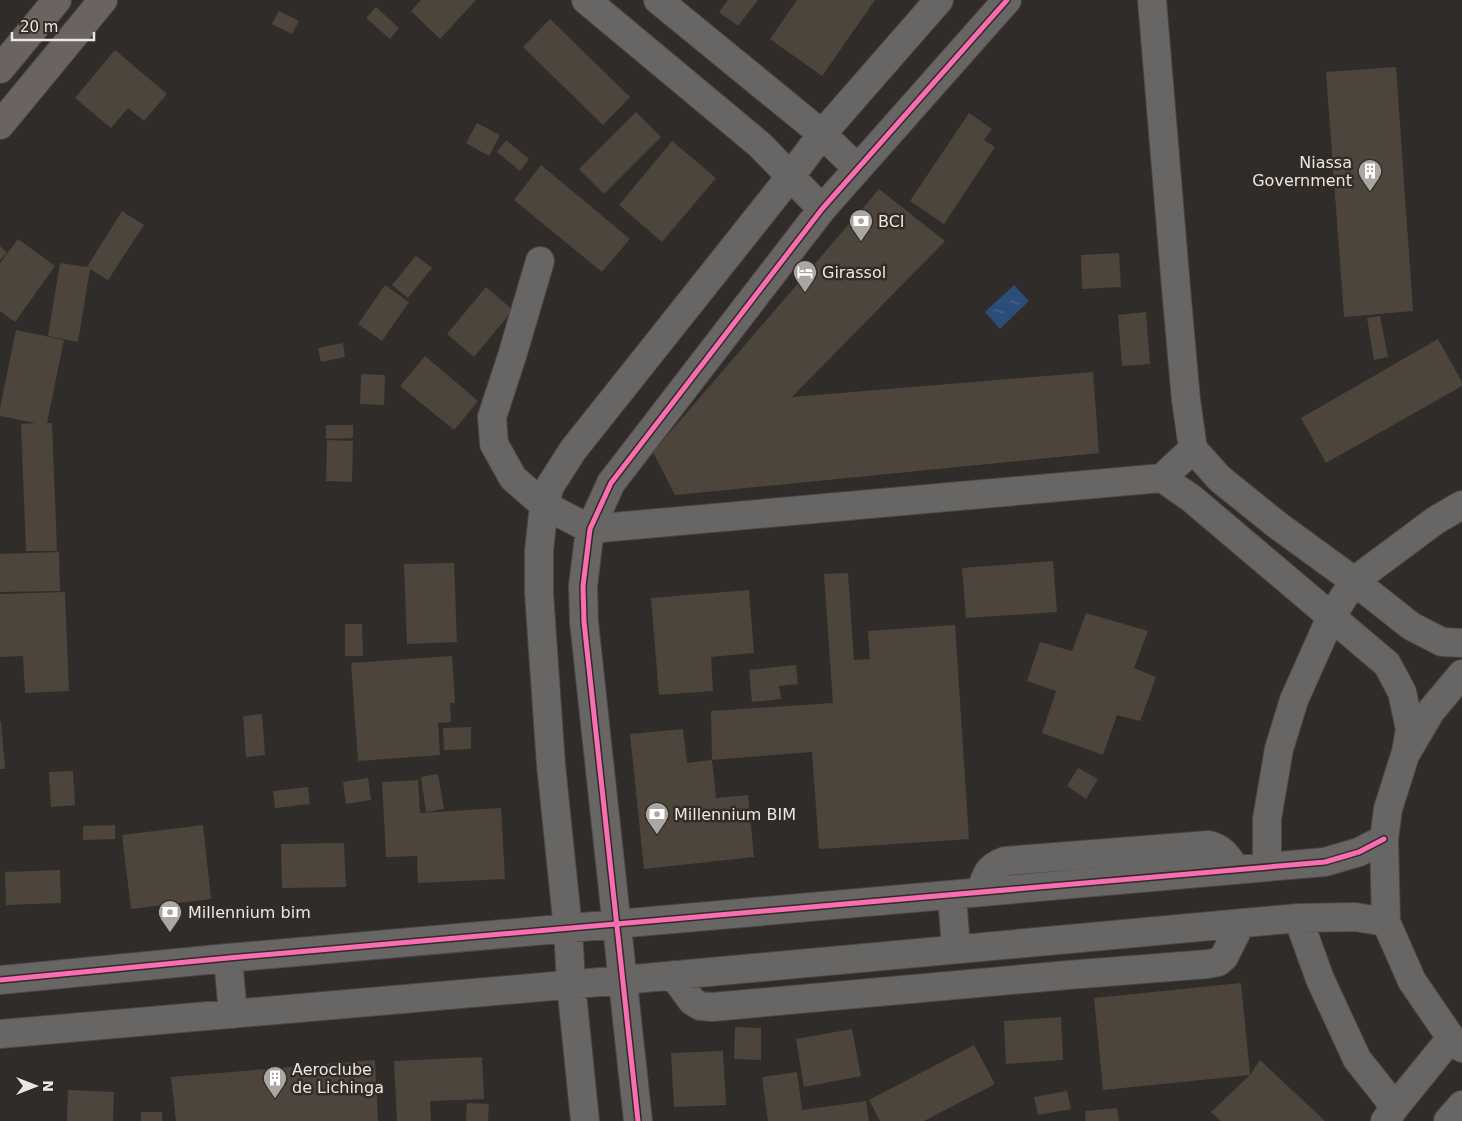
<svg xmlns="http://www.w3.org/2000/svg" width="1462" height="1121" font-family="'DejaVu Sans',sans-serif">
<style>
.water{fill:url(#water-ripples)}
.building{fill:#4d453c}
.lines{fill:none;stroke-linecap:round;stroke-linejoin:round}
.minor-casing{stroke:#4a4745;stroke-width:30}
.major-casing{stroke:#4a4745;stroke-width:30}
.minor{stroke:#686664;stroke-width:28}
.major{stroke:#6a635f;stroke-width:28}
.cycleway-casing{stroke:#322b26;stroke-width:8}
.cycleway{stroke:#f96db3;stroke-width:5}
.labels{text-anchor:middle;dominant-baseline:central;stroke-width:5;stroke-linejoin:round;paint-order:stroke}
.poi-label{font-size:16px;fill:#ece7e3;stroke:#322b26;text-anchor:start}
</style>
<defs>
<pattern id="water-ripples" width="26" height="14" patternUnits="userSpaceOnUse" patternTransform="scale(1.25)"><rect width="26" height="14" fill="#2b4d79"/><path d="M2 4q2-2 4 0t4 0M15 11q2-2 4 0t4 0" fill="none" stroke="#4a678c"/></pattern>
</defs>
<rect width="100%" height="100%" fill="#2f2c29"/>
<path class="water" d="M 1014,285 L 1029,301 L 1000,329 L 985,312 Z"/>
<path class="building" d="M 421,0 L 476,0 L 440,39 L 411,11 Z
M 728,0 L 758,0 L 738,26 L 719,12 Z
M 797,0 L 875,0 L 822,76 L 770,39 Z
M 376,7 L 399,28 L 390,39 L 366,18 Z
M 279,11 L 299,21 L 292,34 L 272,24 Z
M 550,19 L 630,97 L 603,125 L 523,47 Z
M 115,50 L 167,94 L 144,121 L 128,108 L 111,128 L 75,98 Z
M 1396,67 L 1413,311 L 1344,317 L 1326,72 Z
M 636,112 L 661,137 L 604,194 L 579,169 Z
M 969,113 L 992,129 L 984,140 L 995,147 L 944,224 L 910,201 Z
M 477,123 L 500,135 L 489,156 L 466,143 Z
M 506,140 L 529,159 L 520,171 L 497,152 Z
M 672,141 L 716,178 L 662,242 L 619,205 Z
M 541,165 L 630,239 L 602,272 L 514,200 Z
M 879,189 L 945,241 L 792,397 L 1093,372 L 1099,453 L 675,495 L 653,452 Z
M 122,211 L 144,225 L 108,280 L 90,269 L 78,342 L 48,336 L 60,263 L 87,267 Z
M 18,239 L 55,266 L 15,322 L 0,311 L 0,263 Z
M 0,246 L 7,253 L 0,260 Z
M 1119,253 L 1121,287 L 1082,289 L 1081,255 Z
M 416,256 L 432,268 L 408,298 L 392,285 Z
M 385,285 L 409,302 L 382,341 L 358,324 Z
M 486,287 L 513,310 L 474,357 L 447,334 Z
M 1146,312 L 1150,364 L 1122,366 L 1118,315 Z
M 1380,316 L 1388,357 L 1374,360 L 1367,318 Z
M 16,330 L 64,340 L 47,423 L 52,423 L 57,551 L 26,551 L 21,424 L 36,423 L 0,416 L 0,408 Z
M 1438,339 L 1462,382 L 1462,386 L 1326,463 L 1301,418 Z
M 343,343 L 345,357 L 321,362 L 318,348 Z
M 425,356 L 478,401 L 454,430 L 400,386 Z
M 361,374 L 385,375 L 384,405 L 360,404 Z
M 326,425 L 353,425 L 353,438 L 326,439 Z
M 327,440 L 353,441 L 352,482 L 326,481 Z
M 59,552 L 60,591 L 0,592 L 0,554 Z
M 1053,561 L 1057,612 L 966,618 L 962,568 Z
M 454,563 L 457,642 L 407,644 L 404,564 Z
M 848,573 L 854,660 L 870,659 L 868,631 L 955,625 L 969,839 L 819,849 L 812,752 L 712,760 L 711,711 L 833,703 L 824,574 Z
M 749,590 L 754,653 L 711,657 L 713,691 L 659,695 L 651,598 Z
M 65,592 L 69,691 L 25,693 L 23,656 L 0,657 L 0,594 Z
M 1086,613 L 1148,631 L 1134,668 L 1156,677 L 1140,721 L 1117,715 L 1103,755 L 1042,733 L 1056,691 L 1027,681 L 1040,642 L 1072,651 Z
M 345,624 L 362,624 L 363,656 L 345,656 Z
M 452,656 L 455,703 L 450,703 L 451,722 L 438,723 L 440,755 L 358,761 L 351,663 Z
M 796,665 L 798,684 L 779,686 L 781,699 L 752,702 L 749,670 Z
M 262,714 L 265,755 L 246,757 L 243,716 Z
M 0,722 L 1,722 L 5,769 L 0,769 Z
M 471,727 L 471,749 L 444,750 L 443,728 Z
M 683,729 L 687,763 L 712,760 L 716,798 L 748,795 L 754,857 L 644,869 L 630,734 Z
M 1078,768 L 1098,779 L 1086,799 L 1067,786 Z
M 73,771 L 75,805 L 51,807 L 49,772 Z
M 438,774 L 444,809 L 426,812 L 421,777 Z
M 368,778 L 371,800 L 346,804 L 343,782 Z
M 418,780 L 420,813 L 501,808 L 505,879 L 418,883 L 417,856 L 386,857 L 382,782 Z
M 308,787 L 310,804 L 275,808 L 273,791 Z
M 115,825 L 115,839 L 83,840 L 83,826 Z
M 203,825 L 211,899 L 131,909 L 122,835 Z
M 344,843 L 346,887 L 282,888 L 281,844 Z
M 60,870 L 61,903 L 6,905 L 5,872 Z
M 1241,983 L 1250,1075 L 1103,1090 L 1094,998 Z
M 1061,1017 L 1063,1060 L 1006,1064 L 1004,1021 Z
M 735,1027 L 761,1028 L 761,1060 L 734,1059 Z
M 852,1029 L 861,1076 L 804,1087 L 796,1039 Z
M 974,1045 L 995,1084 L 924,1121 L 880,1121 L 869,1100 Z
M 723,1051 L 726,1105 L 674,1107 L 671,1053 Z
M 482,1057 L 484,1099 L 430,1101 L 431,1121 L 397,1121 L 394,1061 Z
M 375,1060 L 378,1121 L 176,1121 L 171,1077 Z
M 1260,1060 L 1325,1121 L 1221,1121 L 1211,1112 L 1250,1075 Z
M 797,1072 L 802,1110 L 866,1101 L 869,1121 L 768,1121 L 762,1077 Z
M 68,1090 L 114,1092 L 113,1121 L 67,1121 Z
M 1067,1091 L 1071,1109 L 1038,1115 L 1034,1097 Z
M 467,1103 L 489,1104 L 488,1121 L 466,1121 Z
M 1117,1108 L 1119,1121 L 1086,1121 L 1085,1111 Z
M 141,1112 L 162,1112 L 162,1121 L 141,1121 Z"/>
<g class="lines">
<g class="minor-casing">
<path id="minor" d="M 586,0 L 760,145 L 822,209
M 658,0 L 822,134 L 857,168
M 1152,0 L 1176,288 L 1186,400 L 1193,449 L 1220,479 L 1276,524 L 1354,581 L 1411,626 L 1442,642 L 1462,643
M 540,261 L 512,356 L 492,417 L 494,444 L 513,478 L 544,505 L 590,529 L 1162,478 L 1193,449
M 1162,478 L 1191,498 L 1387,664 L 1402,692 L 1410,729 L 1406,752
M 1462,674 L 1431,711 L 1405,755 L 1388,809 L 1384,839 L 1386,922 L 1412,981 L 1451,1038 L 1462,1048
M 1267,867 L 1267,819 L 1279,749 L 1294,700 L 1331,617 L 1354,581 L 1436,520 L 1462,505
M 980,892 C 987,875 986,868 1005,861 L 1209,845 C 1224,849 1228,858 1237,870
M 952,895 L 956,949
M 1298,918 L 1320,979 L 1357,1059 L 1395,1107
M 228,958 L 233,1014
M 673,975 L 692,1001 L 700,1006 L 712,1007 L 1068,975 L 1208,964 L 1218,962 L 1224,957 L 1241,923
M 0,980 L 228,958 L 1325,862 L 1359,852 L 1384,839
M 0,1034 L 623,980 L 1298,918 L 1355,917 L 1386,922
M 585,1121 L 571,984 L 568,929 L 551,765 L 539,593 L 539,551 L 544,505 L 550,486 L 573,450 L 790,177 L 822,134 L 939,0
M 638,1121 L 584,622 L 583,586 L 590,529 L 611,483 L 822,209 L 1007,0
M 1385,1121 L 1395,1107 L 1451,1038
M 1448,1121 L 1462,1105"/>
</g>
<g class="major-casing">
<path id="major" d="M 0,69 L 57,0
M 0,125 L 103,0"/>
</g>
<use href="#minor" class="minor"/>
<use href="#major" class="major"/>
<g class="cycleway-casing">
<path id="cycleway" d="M 0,980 L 228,958 L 1325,862 L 1359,852 L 1384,839
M 638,1121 L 584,622 L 583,586 L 590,529 L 611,483 L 822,209 L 1007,0"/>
</g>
<use href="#cycleway" class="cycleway"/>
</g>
<defs>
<g id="building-pin" transform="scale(1.25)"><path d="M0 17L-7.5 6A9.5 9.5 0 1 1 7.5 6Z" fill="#aaa6a2" stroke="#322b26"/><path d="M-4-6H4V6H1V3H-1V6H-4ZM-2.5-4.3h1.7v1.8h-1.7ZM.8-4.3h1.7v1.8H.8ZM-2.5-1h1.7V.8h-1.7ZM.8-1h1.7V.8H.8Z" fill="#fff"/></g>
<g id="bank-pin" transform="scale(1.25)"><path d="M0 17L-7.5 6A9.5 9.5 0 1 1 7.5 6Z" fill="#aaa6a2" stroke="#322b26"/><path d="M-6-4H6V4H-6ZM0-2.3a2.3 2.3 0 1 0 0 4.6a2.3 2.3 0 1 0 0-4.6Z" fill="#fff"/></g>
<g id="hotel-pin" transform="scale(1.25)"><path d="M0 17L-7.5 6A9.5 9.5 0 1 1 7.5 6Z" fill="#aaa6a2" stroke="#322b26"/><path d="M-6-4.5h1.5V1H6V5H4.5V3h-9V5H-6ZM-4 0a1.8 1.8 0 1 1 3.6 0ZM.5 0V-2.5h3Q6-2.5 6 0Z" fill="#fff"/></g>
</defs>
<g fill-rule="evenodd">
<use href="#building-pin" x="1370" y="171"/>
<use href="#bank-pin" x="861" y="221"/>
<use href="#hotel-pin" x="805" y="272"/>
<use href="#bank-pin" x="657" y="814"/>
<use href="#bank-pin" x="170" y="912"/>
<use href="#building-pin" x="275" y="1078"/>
</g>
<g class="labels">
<g class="poi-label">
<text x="1352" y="162" text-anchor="end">Niassa<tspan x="1352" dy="18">Government</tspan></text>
<text x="878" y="221">BCI</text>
<text x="822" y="272">Girassol</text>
<text x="674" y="814">Millennium BIM</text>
<text x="188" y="912">Millennium bim</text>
<text x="292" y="1069">Aeroclube<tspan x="292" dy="18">de Lichinga</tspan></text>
</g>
</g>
<g transform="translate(35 1086) rotate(90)" stroke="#322b26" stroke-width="4" paint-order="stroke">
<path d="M0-4L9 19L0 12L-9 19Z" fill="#ece7e3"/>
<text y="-8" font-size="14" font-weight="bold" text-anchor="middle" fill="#ece7e3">N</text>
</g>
<path d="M12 32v8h82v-8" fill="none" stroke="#ece7e3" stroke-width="2.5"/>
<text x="20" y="32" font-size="15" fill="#ece7e3" stroke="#322b26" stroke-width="4" paint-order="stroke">20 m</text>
</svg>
